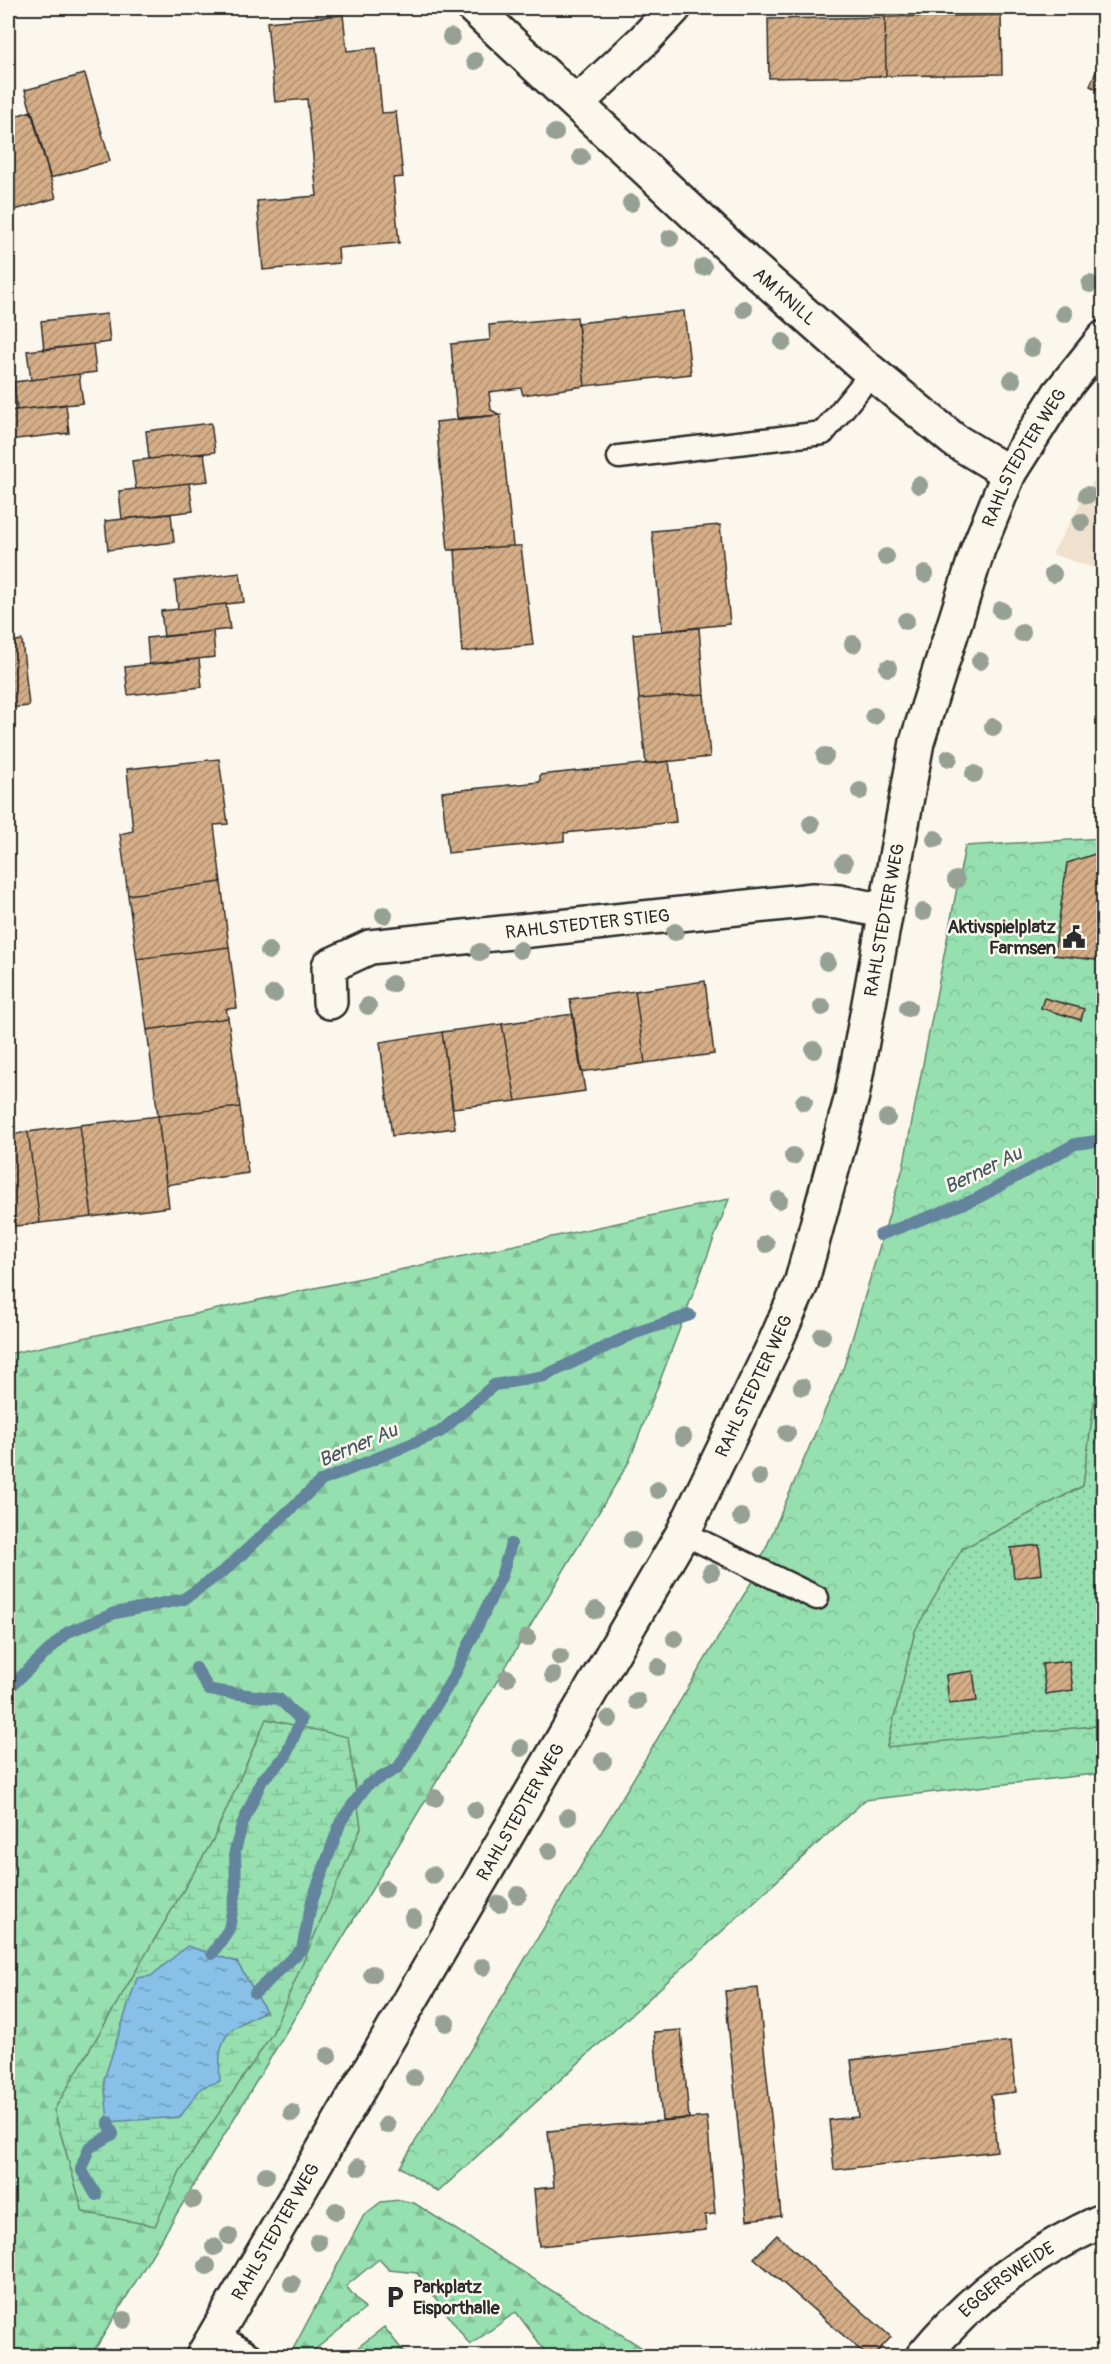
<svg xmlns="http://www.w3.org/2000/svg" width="1111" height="2364" font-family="Pangolin,sans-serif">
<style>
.built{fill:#f0e1ce}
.grass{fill:url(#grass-tufts);stroke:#60856d;stroke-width:1.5}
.forest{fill:url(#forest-firs);stroke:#60856d;stroke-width:1.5}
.wetland{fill:url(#wetland-marsh);stroke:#60856d;stroke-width:1.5}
.park{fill:url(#park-crowns);stroke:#60856d;stroke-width:1.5}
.garden{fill:url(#garden-dots);stroke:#60856d;stroke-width:1.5}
.water{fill:url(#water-ripples);stroke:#63849c;stroke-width:1.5}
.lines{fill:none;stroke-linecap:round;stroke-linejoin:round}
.stream{stroke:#63849c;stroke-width:12}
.building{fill:url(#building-hatch);stroke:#2b2b2b;stroke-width:1.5}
.lane-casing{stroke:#2b2b2b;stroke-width:27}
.street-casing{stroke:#2b2b2b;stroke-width:38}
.secondary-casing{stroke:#2b2b2b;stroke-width:38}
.lane{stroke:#fbf7ec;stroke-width:22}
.street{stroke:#fbf7ec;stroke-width:33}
.secondary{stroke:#fbf7ec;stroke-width:33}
.tree{fill:#97a094}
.labels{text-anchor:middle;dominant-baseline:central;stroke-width:5;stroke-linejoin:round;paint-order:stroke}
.street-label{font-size:18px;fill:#2b2b2b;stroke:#fbf7ec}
.poi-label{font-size:18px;font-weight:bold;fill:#2b2b2b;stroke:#fbf7ec;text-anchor:end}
.water-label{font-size:20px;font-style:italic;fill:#475863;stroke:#fbf7ec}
</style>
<defs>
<pattern id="grass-tufts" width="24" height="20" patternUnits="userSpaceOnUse" patternTransform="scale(1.5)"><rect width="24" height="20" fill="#96dfaf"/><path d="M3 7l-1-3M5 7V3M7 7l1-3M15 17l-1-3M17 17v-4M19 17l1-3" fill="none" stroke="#81c097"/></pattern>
<pattern id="forest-firs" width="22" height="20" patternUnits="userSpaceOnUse" patternTransform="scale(1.5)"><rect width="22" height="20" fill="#96dfaf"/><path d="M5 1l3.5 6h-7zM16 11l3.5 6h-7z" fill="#81c097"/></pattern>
<pattern id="wetland-marsh" width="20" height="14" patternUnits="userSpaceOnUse" patternTransform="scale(1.5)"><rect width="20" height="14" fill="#96dfaf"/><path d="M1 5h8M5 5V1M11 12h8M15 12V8" fill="none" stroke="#81c097"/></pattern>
<pattern id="park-crowns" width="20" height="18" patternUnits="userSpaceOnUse" patternTransform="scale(1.5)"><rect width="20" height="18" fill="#96dfaf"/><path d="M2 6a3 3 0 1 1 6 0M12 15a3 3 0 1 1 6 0" fill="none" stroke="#81c097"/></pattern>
<pattern id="garden-dots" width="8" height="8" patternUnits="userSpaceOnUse" patternTransform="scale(1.5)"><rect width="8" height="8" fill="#96dfaf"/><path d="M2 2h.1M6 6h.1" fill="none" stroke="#81c097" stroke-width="1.8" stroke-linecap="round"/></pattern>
<pattern id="water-ripples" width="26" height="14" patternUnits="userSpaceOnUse" patternTransform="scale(1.5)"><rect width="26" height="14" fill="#88c0e7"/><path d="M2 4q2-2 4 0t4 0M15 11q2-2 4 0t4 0" fill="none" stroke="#6f9cbb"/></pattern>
<pattern id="building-hatch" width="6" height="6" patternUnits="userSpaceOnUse" patternTransform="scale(1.5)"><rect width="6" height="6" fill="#d5ae87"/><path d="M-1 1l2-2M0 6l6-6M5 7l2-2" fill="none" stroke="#ad8e6f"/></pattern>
</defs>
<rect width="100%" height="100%" fill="#fbf7ec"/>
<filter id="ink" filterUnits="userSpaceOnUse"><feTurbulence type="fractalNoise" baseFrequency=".0167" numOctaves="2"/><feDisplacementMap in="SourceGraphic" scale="12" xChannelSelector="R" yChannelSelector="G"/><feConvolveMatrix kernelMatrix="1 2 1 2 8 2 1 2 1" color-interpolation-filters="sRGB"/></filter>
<g filter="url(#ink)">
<path class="built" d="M 1103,464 L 1103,571 L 1052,554 Z"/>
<path class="grass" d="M 384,2327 L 407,2356 L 353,2356 L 351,2353 Z"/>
<path class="forest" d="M 729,1199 L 629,1462 L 91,2356 L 8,2356 L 8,1354 Z
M 400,2200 L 414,2203 L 655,2356 L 549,2356 L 516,2312 L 470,2345 L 417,2273 L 389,2270 L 379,2259 L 346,2286 L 365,2309 L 307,2356 L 299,2356 L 292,2351 L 364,2215 L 381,2202 Z"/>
<path class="wetland" d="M 266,1719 L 348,1737 L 361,1828 L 272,2034 L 180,2171 L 155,2226 L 83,2212 L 54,2110 L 213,1840 Z"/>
<path class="park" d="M 1103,838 L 1104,1335 L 1083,1486 L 962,1549 L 887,1746 L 1103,1725 L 1103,1773 L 865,1800 L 438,2192 L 400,2167 L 751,1583 L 844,1366 L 903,1168 L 965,846 Z"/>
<path class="garden" d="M 1103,1335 L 1103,1725 L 887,1747 L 915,1631 L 962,1549 L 1083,1486 Z"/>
<path class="water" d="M 187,1946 L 237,1962 L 266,2011 C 226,2029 217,2035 220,2081 L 201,2088 L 180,2117 L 108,2122 L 104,2079 L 137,1978 L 151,1976 Z"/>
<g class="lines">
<path class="stream" d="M 880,1235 L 976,1199 L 1075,1144 L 1104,1140
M 196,1668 L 209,1690 L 279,1699 L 301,1720 L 285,1757 L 262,1780 L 242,1825 L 235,1851 L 236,1890 L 229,1929 L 212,1954
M 8,1689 L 68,1632 L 115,1613 L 184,1599 L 225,1570 L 321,1481 L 440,1432 L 494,1385 L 544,1376 L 635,1333 L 690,1315
M 255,1993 L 302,1949 L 312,1901 L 341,1821 L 367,1785 L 398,1768 L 454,1676 L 501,1577 L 511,1544
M 96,2195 L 81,2169 L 89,2148 L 113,2134 L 108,2122"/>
</g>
<path class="building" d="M 343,15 L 347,51 L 376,48 L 382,113 L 396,112 L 403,177 L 393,178 L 399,243 L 338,248 L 339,263 L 263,270 L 257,201 L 317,196 L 307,99 L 275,102 L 267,22 Z
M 1001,15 L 1002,74 L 886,76 L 885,17 Z
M 885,17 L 886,76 L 769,78 L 768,19 Z
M 1104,52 L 1104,92 L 1090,86 Z
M 85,74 L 110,161 L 50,178 L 25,90 Z
M 32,111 L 56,198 L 8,212 L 8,118 Z
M 684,311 L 691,374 L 585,386 L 578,323 Z
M 107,314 L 110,342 L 44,350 L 41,321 Z
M 577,317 L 585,386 L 523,395 L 521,388 L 489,392 L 491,410 L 500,415 L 457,418 L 451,344 L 490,340 L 489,325 Z
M 93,344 L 96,372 L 31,380 L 27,351 Z
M 79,374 L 83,403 L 17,410 L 14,382 Z
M 66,404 L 69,433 L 8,440 L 8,411 Z
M 500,415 L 513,546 L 448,550 L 436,422 Z
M 211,423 L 215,452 L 149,459 L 146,431 Z
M 204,453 L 208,481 L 136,489 L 132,461 Z
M 189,483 L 193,511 L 122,519 L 119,491 Z
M 171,514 L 174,542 L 108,550 L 105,521 Z
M 720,525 L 730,624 L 662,631 L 652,531 Z
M 513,546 L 521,546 L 533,645 L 462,652 L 455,550 Z
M 240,573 L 244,602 L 178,609 L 175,581 Z
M 226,604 L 230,629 L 164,637 L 161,611 Z
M 699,628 L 704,694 L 639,699 L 633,634 Z
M 213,631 L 215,657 L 149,664 L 147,638 Z
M 22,640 L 29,706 L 8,708 L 8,642 Z
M 199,659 L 202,687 L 128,695 L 125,667 Z
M 704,694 L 710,757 L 646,764 L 639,699 Z
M 219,759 L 228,824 L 214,825 L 221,882 L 128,895 L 120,834 L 133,831 L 127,769 Z
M 669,761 L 676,822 L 564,833 L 564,841 L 448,853 L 442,792 L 540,782 L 540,775 Z
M 1104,851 L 1104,961 L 1054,955 L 1067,863 Z
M 221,882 L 229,947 L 137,959 L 128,895 Z
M 229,947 L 237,1008 L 226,1009 L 228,1018 L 147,1030 L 137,959 Z
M 705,981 L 714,1054 L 645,1063 L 635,991 Z
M 635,991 L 645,1063 L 581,1072 L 570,999 Z
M 1044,998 L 1084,1009 L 1081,1020 L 1041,1008 Z
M 573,1014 L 585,1091 L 516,1101 L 502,1024 Z
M 228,1018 L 240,1107 L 158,1116 L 147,1030 Z
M 502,1024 L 516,1101 L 453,1108 L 442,1032 Z
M 442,1032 L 455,1128 L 392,1136 L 380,1042 Z
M 240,1107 L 248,1173 L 166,1185 L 158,1116 Z
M 158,1116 L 169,1207 L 92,1217 L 80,1125 Z
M 80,1125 L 92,1217 L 40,1223 L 28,1132 Z
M 28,1132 L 40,1223 L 8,1227 L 8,1135 Z
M 1039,1545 L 1042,1574 L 1014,1578 L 1011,1548 Z
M 1069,1661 L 1073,1690 L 1046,1694 L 1042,1664 Z
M 973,1671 L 977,1701 L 949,1704 L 946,1675 Z
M 758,1988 L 781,2216 L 747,2220 L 725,1991 Z
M 681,2030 L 689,2118 L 662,2120 L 654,2032 Z
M 1011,2041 L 1016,2092 L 991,2095 L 997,2151 L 834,2170 L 829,2120 L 858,2117 L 851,2060 Z
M 707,2117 L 715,2214 L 705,2215 L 706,2230 L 539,2246 L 534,2189 L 554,2187 L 548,2131 Z
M 777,2235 L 891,2337 L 873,2356 L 867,2356 L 754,2258 Z"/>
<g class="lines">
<g class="lane-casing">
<path id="lane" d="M 619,457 L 823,433 L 872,373
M 683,1533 L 817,1598
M 216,2334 L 252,2356"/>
</g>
<g class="street-casing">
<g id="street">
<path id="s1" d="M 474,8 L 747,263 L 859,362 L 954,440 L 1009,473"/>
<path d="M 577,103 L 644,40 L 674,8"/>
<path id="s2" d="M 330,1002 L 329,966 L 370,947 L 813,900 L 839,902 L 884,911"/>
<path id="s3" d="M 923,2356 C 974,2294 1030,2254 1104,2220"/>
</g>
</g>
<g class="secondary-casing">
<g id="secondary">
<path id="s4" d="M 203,2356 L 683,1533 L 774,1345 L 801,1284 L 852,1096 L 917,742 L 978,549 L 1009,473 L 1059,394 L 1104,338"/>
</g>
</g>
<use href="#lane" class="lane"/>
<use href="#street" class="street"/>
<use href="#secondary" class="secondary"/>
</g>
<g class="tree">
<circle cx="451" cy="37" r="9"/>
<circle cx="475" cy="61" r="9"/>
<circle cx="555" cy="133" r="9"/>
<circle cx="581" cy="157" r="9"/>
<circle cx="631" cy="203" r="9"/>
<circle cx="670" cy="238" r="9"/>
<circle cx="703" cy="267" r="9"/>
<circle cx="1090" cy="284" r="9"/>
<circle cx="744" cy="309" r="9"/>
<circle cx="1064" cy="314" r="9"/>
<circle cx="783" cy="342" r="9"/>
<circle cx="1032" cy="348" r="9"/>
<circle cx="1012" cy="380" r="9"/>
<circle cx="919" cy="485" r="9"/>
<circle cx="1087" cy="495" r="9"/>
<circle cx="1081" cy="522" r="9"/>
<circle cx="886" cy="557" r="9"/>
<circle cx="925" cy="574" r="9"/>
<circle cx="1053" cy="574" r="9"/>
<circle cx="1001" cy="610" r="9"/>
<circle cx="906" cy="621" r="9"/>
<circle cx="1022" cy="633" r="9"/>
<circle cx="853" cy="644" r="9"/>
<circle cx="980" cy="661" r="9"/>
<circle cx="888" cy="668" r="9"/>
<circle cx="874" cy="716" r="9"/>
<circle cx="993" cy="727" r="9"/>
<circle cx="825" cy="756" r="9"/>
<circle cx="949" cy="758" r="9"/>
<circle cx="974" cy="774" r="9"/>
<circle cx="860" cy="791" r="9"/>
<circle cx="811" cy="824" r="9"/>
<circle cx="935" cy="839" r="9"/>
<circle cx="844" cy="863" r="9"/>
<circle cx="956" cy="880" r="9"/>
<circle cx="923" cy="912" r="9"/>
<circle cx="384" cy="915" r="9"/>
<circle cx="675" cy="932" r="9"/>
<circle cx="520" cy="950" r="9"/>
<circle cx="269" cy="951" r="9"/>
<circle cx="480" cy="952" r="9"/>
<circle cx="827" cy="962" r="9"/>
<circle cx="392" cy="984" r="9"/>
<circle cx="274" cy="994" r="9"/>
<circle cx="368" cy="1006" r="9"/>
<circle cx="822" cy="1007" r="9"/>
<circle cx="908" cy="1008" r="9"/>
<circle cx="814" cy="1050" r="9"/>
<circle cx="804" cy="1102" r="9"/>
<circle cx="887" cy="1118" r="9"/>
<circle cx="793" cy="1156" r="9"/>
<circle cx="779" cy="1200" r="9"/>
<circle cx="766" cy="1244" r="9"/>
<circle cx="822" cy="1336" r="9"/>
<circle cx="802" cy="1387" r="9"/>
<circle cx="787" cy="1433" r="9"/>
<circle cx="683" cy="1437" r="9"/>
<circle cx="759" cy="1477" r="9"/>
<circle cx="658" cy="1490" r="9"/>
<circle cx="741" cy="1517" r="9"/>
<circle cx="632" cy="1540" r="9"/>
<circle cx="711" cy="1572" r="9"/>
<circle cx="596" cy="1610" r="9"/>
<circle cx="527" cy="1638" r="9"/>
<circle cx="675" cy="1639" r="9"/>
<circle cx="560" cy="1657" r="9"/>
<circle cx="658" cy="1667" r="9"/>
<circle cx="553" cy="1675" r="9"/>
<circle cx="507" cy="1678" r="9"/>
<circle cx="637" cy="1701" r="9"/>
<circle cx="609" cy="1719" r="9"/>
<circle cx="521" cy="1748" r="9"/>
<circle cx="603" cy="1761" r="9"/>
<circle cx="435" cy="1798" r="9"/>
<circle cx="475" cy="1810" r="9"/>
<circle cx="568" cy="1817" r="9"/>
<circle cx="549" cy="1851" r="9"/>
<circle cx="433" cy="1875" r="9"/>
<circle cx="385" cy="1889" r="9"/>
<circle cx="518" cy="1895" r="9"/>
<circle cx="499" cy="1904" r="9"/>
<circle cx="413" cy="1918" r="9"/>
<circle cx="483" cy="1967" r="9"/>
<circle cx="372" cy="1974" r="9"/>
<circle cx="446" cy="2023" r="9"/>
<circle cx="328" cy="2056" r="9"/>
<circle cx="414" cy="2078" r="9"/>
<circle cx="292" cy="2113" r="9"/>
<circle cx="387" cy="2125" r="9"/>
<circle cx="359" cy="2167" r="9"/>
<circle cx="266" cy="2175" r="9"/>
<circle cx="193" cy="2200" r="9"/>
<circle cx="336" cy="2211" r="9"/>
<circle cx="229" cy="2236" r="9"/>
<circle cx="318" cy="2242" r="9"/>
<circle cx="214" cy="2247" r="9"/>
<circle cx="207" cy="2266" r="9"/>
<circle cx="292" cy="2284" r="9"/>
<circle cx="124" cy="2320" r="9"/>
</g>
</g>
<defs>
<g id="civic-bare" transform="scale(1.8)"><path d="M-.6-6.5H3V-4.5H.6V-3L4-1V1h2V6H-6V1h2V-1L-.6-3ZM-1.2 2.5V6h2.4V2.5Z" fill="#2b2b2b" stroke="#fbf7ec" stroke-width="2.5" paint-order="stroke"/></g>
<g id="parking-bare" transform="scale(1.8)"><path d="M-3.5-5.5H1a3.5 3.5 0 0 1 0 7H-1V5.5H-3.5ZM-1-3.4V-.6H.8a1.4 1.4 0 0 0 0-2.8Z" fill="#2b2b2b" stroke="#fbf7ec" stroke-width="2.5" paint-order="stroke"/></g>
</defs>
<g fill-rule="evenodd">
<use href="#civic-bare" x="1074" y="937"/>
<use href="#parking-bare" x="395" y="2297"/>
</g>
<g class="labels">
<g class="street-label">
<text stroke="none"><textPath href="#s1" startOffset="424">AM KNILL</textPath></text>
<text stroke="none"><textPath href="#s4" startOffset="2088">RAHLSTEDTER WEG</textPath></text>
<text stroke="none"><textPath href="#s4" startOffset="1602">RAHLSTEDTER WEG</textPath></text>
<text stroke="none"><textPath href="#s2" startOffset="300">RAHLSTEDTER STIEG</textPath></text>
<text stroke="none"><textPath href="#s4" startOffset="1116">RAHLSTEDTER WEG</textPath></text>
<text stroke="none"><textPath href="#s4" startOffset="630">RAHLSTEDTER WEG</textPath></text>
<text stroke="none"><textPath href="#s4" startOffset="144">RAHLSTEDTER WEG</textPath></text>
<text stroke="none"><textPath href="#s3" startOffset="114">EGGERSWEIDE</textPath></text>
</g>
<g class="poi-label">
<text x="1056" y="927">Aktivspielplatz<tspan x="1056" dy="21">Farmsen</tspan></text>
<text x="413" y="2287" text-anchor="start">Parkplatz<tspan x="413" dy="21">Eisporthalle</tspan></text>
</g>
<g class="water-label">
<text transform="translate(983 1170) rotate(-26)">Berner Au</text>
<text transform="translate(358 1445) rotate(-23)">Berner Au</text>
</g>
</g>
<rect width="1111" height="2364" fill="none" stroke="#fbf7ec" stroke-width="30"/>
<rect x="15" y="15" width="1081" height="2334" fill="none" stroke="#2b2b2b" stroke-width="2" filter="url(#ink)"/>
</svg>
